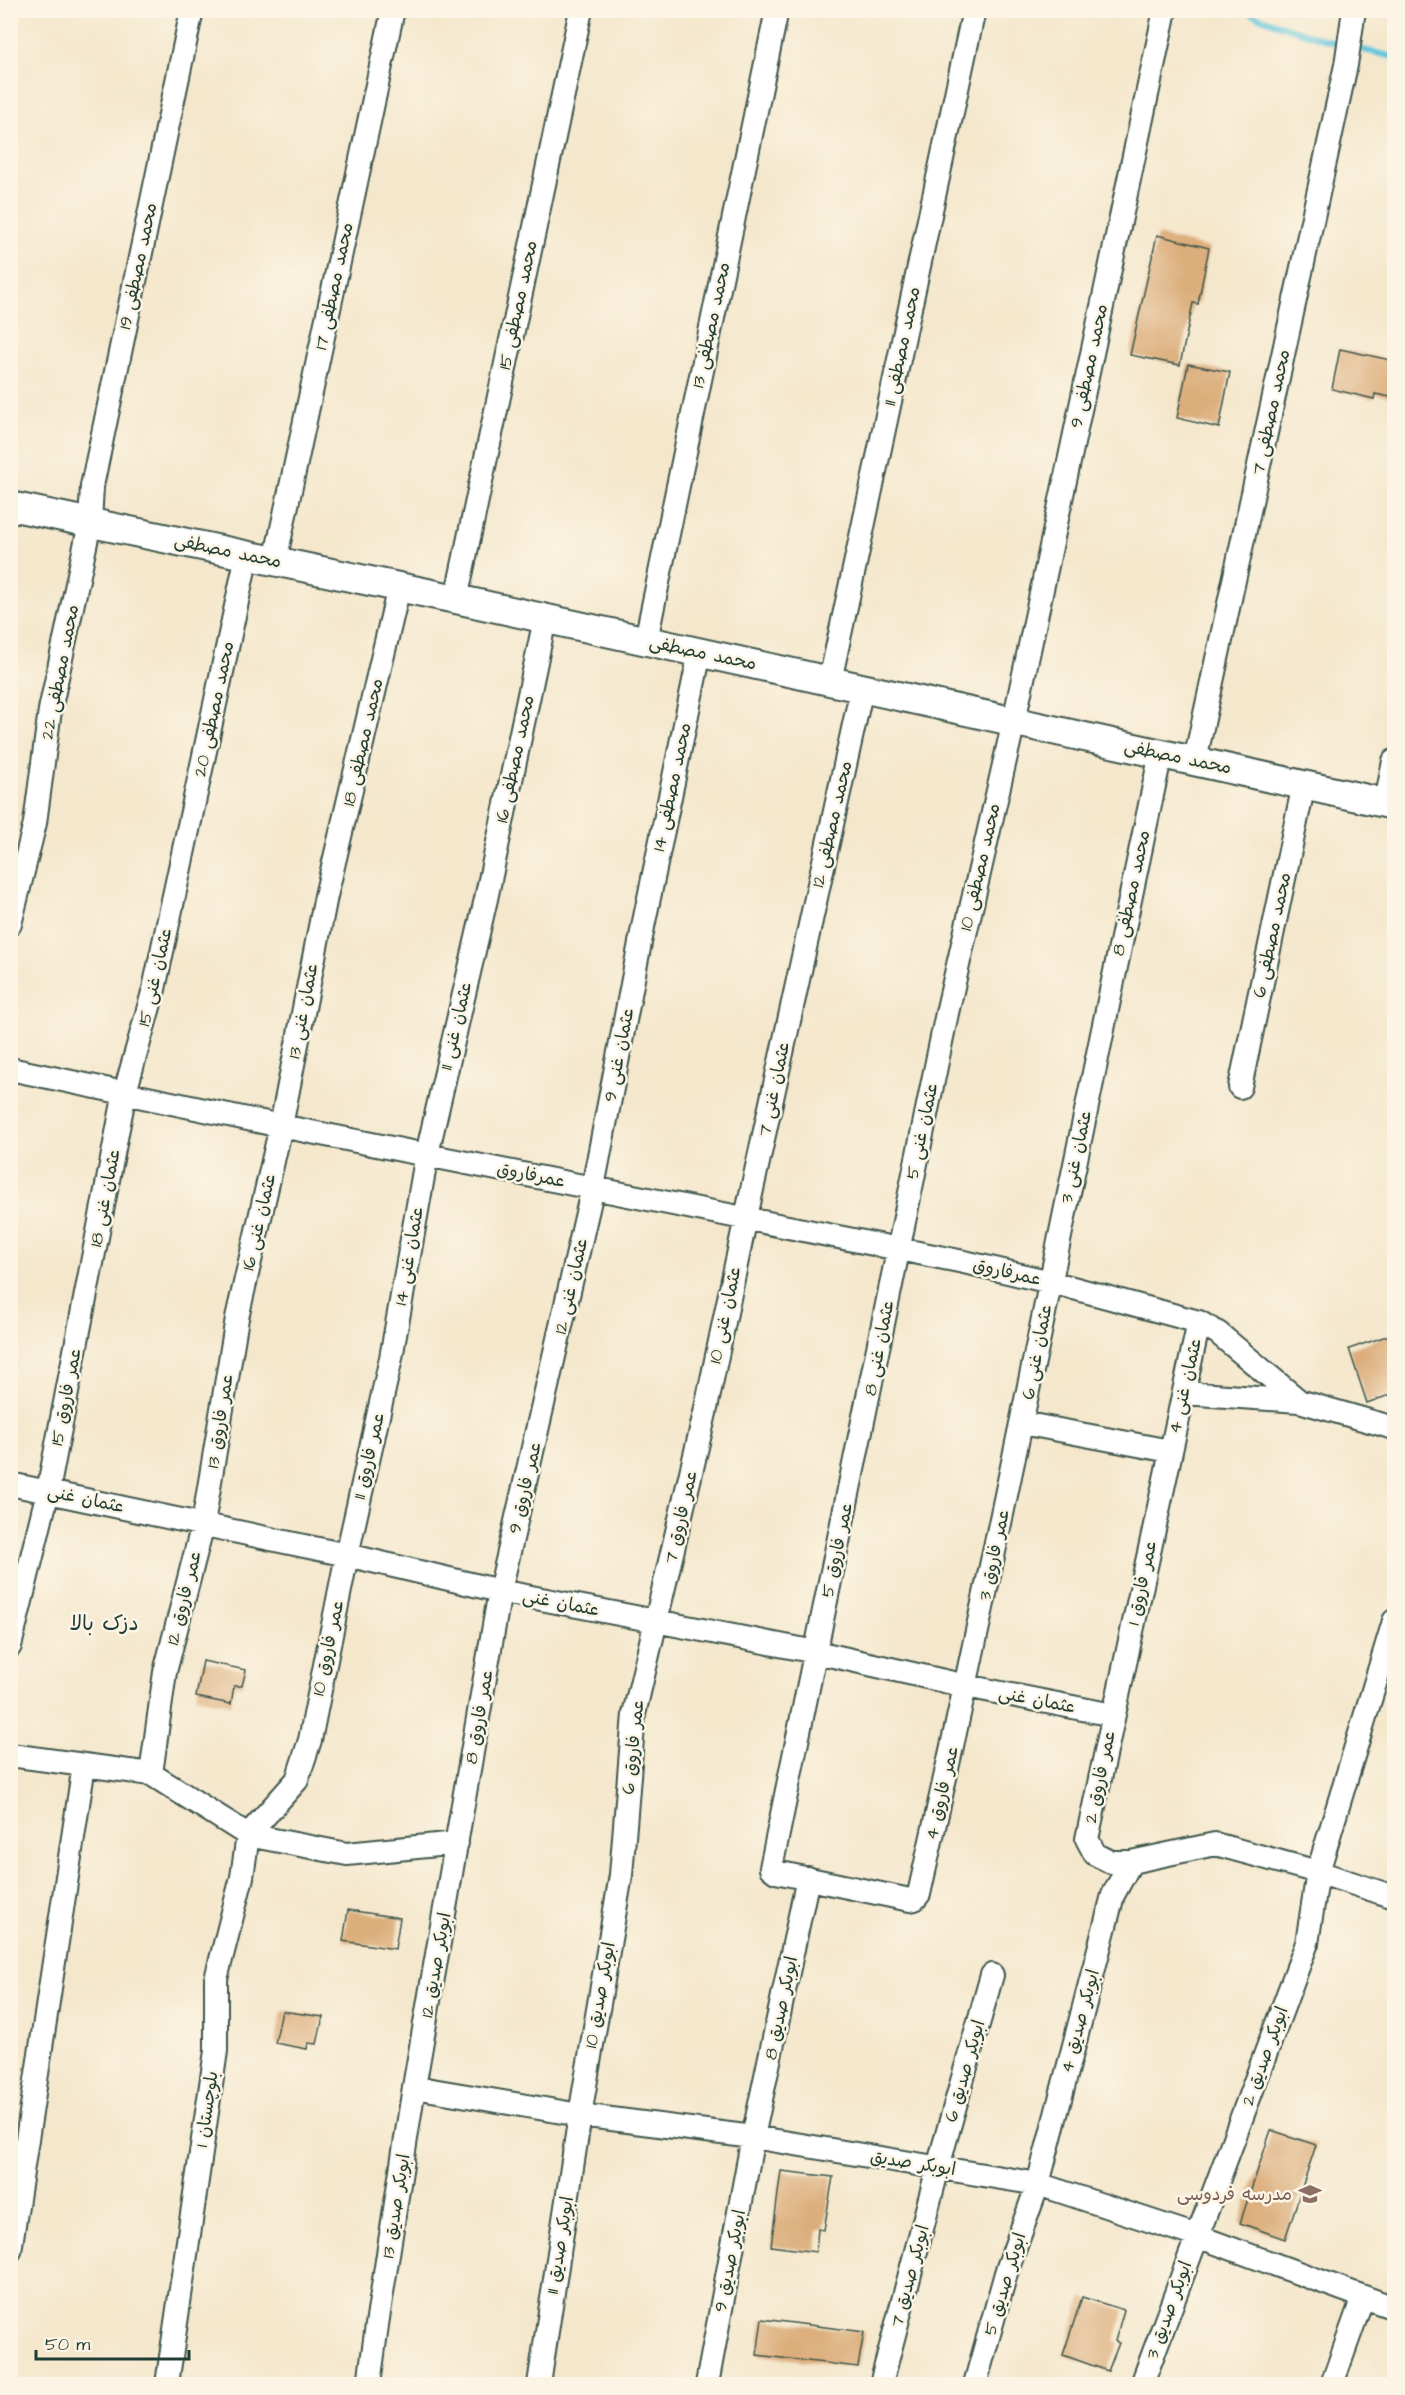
<svg xmlns="http://www.w3.org/2000/svg" width="1405" height="2395" font-family="'Architects Daughter','Playpen Sans Arabic',sans-serif">
<style>
.lines{fill:none;stroke-linecap:round;stroke-linejoin:round}
.stream{stroke:#5fc5dc;stroke-width:6}
.building{fill:#dcae7b}
.minor-casing{stroke:#3f564b;stroke-width:26}
.tertiary-casing{stroke:#3f564b;stroke-width:32}
.minor{stroke:#fff;stroke-width:22}
.tertiary{stroke:#fff;stroke-width:28}
.labels{text-anchor:middle;dominant-baseline:central;stroke-width:5;stroke-linejoin:round;paint-order:stroke}
.street-label{font-size:18px;fill:#1f3d34;stroke:#fcf5e5}
.education-label{font-size:18px;fill:#785e54;stroke:#fcf5e5;text-anchor:end}
.quarter-label{font-size:21px;fill:#1f3d34;stroke:#fcf5e5}
</style>
<rect width="100%" height="100%" fill="#fcf5e5"/>
<filter id="ink" filterUnits="userSpaceOnUse"><feTurbulence type="fractalNoise" baseFrequency=".0167" numOctaves="2"/><feDisplacementMap in="SourceGraphic" scale="12" xChannelSelector="R" yChannelSelector="G"/><feConvolveMatrix kernelMatrix="1 2 1 2 8 2 1 2 1" color-interpolation-filters="sRGB"/></filter>
<filter id="wash" filterUnits="userSpaceOnUse"><feTurbulence type="fractalNoise" baseFrequency=".008" numOctaves="4" result="noise"/><feDisplacementMap in="SourceGraphic" scale="24" xChannelSelector="R" yChannelSelector="G"/><feGaussianBlur stdDeviation="1.35" result="paint"/><feColorMatrix in="noise" values="0 0 0 0 0 0 0 0 0 0 0 0 0 0 0 0 0 1.4 0 .05"/><feComposite in="paint" operator="in"/></filter>
<g filter="url(#wash)">
<rect width="100%" height="100%" fill="#f4e7cc"/>
<g class="lines">
<path class="stream" d="M 1241,10 C 1292,31 1341,46 1394,57"/>
</g>
<g id="blocks">
<path class="building" d="M 1157,235 L 1209,248 L 1198,304 L 1193,303 L 1180,365 L 1130,355 Z
M 1340,349 L 1395,361 L 1395,398 L 1375,394 L 1374,399 L 1332,389 Z
M 1188,364 L 1230,372 L 1219,428 L 1177,418 Z
M 1395,1333 L 1395,1393 L 1367,1403 L 1349,1349 Z
M 203,1661 L 246,1670 L 242,1686 L 234,1686 L 231,1704 L 196,1697 Z
M 348,1910 L 400,1918 L 395,1949 L 343,1941 Z
M 282,2011 L 323,2017 L 317,2044 L 308,2043 L 307,2049 L 275,2043 Z
M 1271,2130 L 1316,2145 L 1285,2239 L 1240,2223 Z
M 781,2171 L 833,2177 L 824,2230 L 818,2229 L 816,2252 L 771,2246 Z
M 1082,2297 L 1124,2310 L 1115,2341 L 1119,2343 L 1108,2371 L 1063,2355 Z
M 762,2319 L 864,2332 L 858,2367 L 757,2355 Z"/>
</g>
</g>
<g filter="url(#ink)">
<use href="#blocks" fill-opacity="0" stroke="#3f564b" stroke-width="1.5"/>
<g class="lines">
<g class="minor-casing">
<path id="minor" d="M 275,561 L 393,10
M 456,599 L 581,10
M 646,640 L 777,10
M 830,681 L 974,10
M 1161,753 C 1080,1133 1005,1515 919,1894 L 915,1899 L 910,1900 L 776,1872 L 771,1868 L 772,1863 L 947,1013 L 1014,721 L 1165,10
M 1195,760 L 1346,65 L 1354,10
M 1386,802 L 1394,761
M 10,924 L 35,823 L 50,710 L 90,523 L 92,486 L 192,10
M 10,1069 L 281,1126 L 964,1262 L 1051,1282 L 1199,1322 L 1218,1333 L 1299,1401 L 1394,1428
M 1240,1087 L 1304,784
M 1199,1322 L 1087,1839 L 1095,1854 L 1111,1862 L 1131,1862 L 1215,1844 L 1318,1872 L 1394,1897
M 1184,1393 L 1299,1401
M 1022,1423 L 1170,1451
M 10,1484 L 347,1555 L 500,1591 L 816,1652 L 966,1686 L 1113,1715
M 10,1646 L 48,1491 L 125,1092 L 154,989 L 247,555
M 10,1755 L 151,1774 L 248,1835 L 347,1854 L 457,1843
M 151,1774 L 165,1672 L 203,1524 L 237,1318 L 281,1126 L 326,896 L 399,587
M 248,1835 L 297,1780 L 310,1740 L 347,1555 L 391,1358 L 427,1154 L 486,899 L 545,619
M 414,2087 L 580,2115 L 753,2137 L 1038,2184 L 1197,2236 L 1394,2308
M 10,2251 L 84,1765
M 167,2384 L 216,2051 L 216,1979 L 242,1877 L 248,1835
M 369,2384 L 377,2325 L 414,2087 L 500,1591 L 593,1187 L 644,922 L 700,652
M 539,2384 L 580,2115 L 621,1875 L 634,1714 L 705,1413 L 746,1217 L 862,688
M 707,2384 L 753,2137 L 808,1878
M 881,2384 L 944,2145 L 992,1975
M 975,2384 L 1006,2273 L 1038,2184 L 1113,1895 L 1131,1862
M 1142,2384 L 1307,1943 L 1318,1872 L 1394,1621
M 1332,2384 L 1363,2297"/>
</g>
<g class="tertiary-casing">
<path id="tertiary" d="M 10,506 L 456,599 L 1394,805"/>
</g>
<use href="#minor" class="minor"/>
<use href="#tertiary" class="tertiary"/>
</g>
</g>
<defs>
<g id="school-bare" transform="scale(1.8)"><path d="M0-5L7-2L0 1L-7-2ZM-4 1L0 2.5L4 1V4Q0 6-4 4Z" fill="#8d6e63" stroke="#fcf5e5" stroke-width="2.5" paint-order="stroke"/></g>
</defs>
<g fill-rule="evenodd">
<use href="#school-bare" x="1310" y="2194"/>
</g>
<g class="labels">
<g class="street-label">
<text transform="translate(138 266) rotate(-78)">محمد مصطفی 19</text>
<text transform="translate(334 286) rotate(-78)">محمد مصطفی 17</text>
<text transform="translate(518 305) rotate(-78)">محمد مصطفی 15</text>
<text transform="translate(711 325) rotate(-78)">محمد مصطفی 13</text>
<text transform="translate(902 346) rotate(-78)">محمد مصطفی 11</text>
<text transform="translate(1089 366) rotate(-78)">محمد مصطفی 9</text>
<text transform="translate(1271 412) rotate(-78)">محمد مصطفی 7</text>
<text transform="translate(228 551) rotate(12)">محمد مصطفی</text>
<text transform="translate(703 653) rotate(12)">محمد مصطفی</text>
<text transform="translate(60 672) rotate(-79)">محمد مصطفی 22</text>
<text transform="translate(214 709) rotate(-78)">محمد مصطفی 20</text>
<text transform="translate(363 742) rotate(-77)">محمد مصطفی 18</text>
<text transform="translate(1178 757) rotate(12)">محمد مصطفی</text>
<text transform="translate(515 759) rotate(-78)">محمد مصطفی 16</text>
<text transform="translate(672 787) rotate(-78)">محمد مصطفی 14</text>
<text transform="translate(832 824) rotate(-77)">محمد مصطفی 12</text>
<text transform="translate(980 867) rotate(-77)">محمد مصطفی 10</text>
<text transform="translate(1131 893) rotate(-78)">محمد مصطفی 8</text>
<text transform="translate(1272 935) rotate(-78)">محمد مصطفی 6</text>
<text transform="translate(155 977) rotate(-77)">عثمان غنی 15</text>
<text transform="translate(303 1011) rotate(-79)">عثمان غنی 13</text>
<text transform="translate(456 1026) rotate(-77)">عثمان غنی 11</text>
<text transform="translate(619 1055) rotate(-79)">عثمان غنی 9</text>
<text transform="translate(774 1089) rotate(-78)">عثمان غنی 7</text>
<text transform="translate(922 1131) rotate(-78)">عثمان غنی 5</text>
<text transform="translate(1076 1157) rotate(-78)">عثمان غنی 3</text>
<text transform="translate(531 1175) rotate(11)">عمرفاروق</text>
<text transform="translate(105 1198) rotate(-79)">عثمان غنی 18</text>
<text transform="translate(259 1222) rotate(-77)">عثمان غنی 16</text>
<text transform="translate(409 1256) rotate(-80)">عثمان غنی 14</text>
<text transform="translate(1007 1272) rotate(13)">عمرفاروق</text>
<text transform="translate(571 1286) rotate(-77)">عثمان غنی 12</text>
<text transform="translate(725 1315) rotate(-78)">عثمان غنی 10</text>
<text transform="translate(879 1348) rotate(-79)">عثمان غنی 8</text>
<text transform="translate(1037 1352) rotate(-79)">عثمان غنی 6</text>
<text transform="translate(1185 1386) rotate(-77)">عثمان غنی 4</text>
<text transform="translate(66 1397) rotate(-79)">عمر فاروق 15</text>
<text transform="translate(220 1421) rotate(-81)">عمر فاروق 13</text>
<text transform="translate(369 1456) rotate(-77)">عمر فاروق 11</text>
<text transform="translate(525 1488) rotate(-77)">عمر فاروق 9</text>
<text transform="translate(86 1499) rotate(12)">عثمان غنی</text>
<text transform="translate(681 1517) rotate(-77)">عمر فاروق 7</text>
<text transform="translate(837 1550) rotate(-78)">عمر فاروق 5</text>
<text transform="translate(994 1555) rotate(-78)">عمر فاروق 3</text>
<text transform="translate(1142 1583) rotate(-78)">عمر فاروق 1</text>
<text transform="translate(184 1598) rotate(-76)">عمر فاروق 12</text>
<text transform="translate(561 1603) rotate(11)">عثمان غنی</text>
<text transform="translate(328 1648) rotate(-78)">عمر فاروق 10</text>
<text transform="translate(1037 1700) rotate(11)">عثمان غنی</text>
<text transform="translate(479 1717) rotate(-80)">عمر فاروق 8</text>
<text transform="translate(633 1747) rotate(-84)">عمر فاروق 6</text>
<text transform="translate(1100 1777) rotate(-78)">عمر فاروق 2</text>
<text transform="translate(942 1793) rotate(-77)">عمر فاروق 4</text>
<text transform="translate(436 1965) rotate(-80)">ابوبکر صدیق 12</text>
<text transform="translate(600 1995) rotate(-80)">ابوبکر صدیق 10</text>
<text transform="translate(781 2008) rotate(-78)">ابوبکر صدیق 8</text>
<text transform="translate(1080 2021) rotate(-75)">ابوبکر صدیق 4</text>
<text transform="translate(1265 2056) rotate(-70)">ابوبکر صدیق 2</text>
<text transform="translate(965 2071) rotate(-74)">ابوبکر صدیق 6</text>
<text transform="translate(207 2109) rotate(-82)">بلوچستان 1</text>
<text transform="translate(913 2163) rotate(9)">ابوبکر صدیق</text>
<text transform="translate(396 2206) rotate(-81)">ابوبکر صدیق 13</text>
<text transform="translate(560 2245) rotate(-81)">ابوبکر صدیق 11</text>
<text transform="translate(730 2261) rotate(-79)">ابوبکر صدیق 9</text>
<text transform="translate(910 2276) rotate(-75)">ابوبکر صدیق 7</text>
<text transform="translate(1005 2284) rotate(-73)">ابوبکر صدیق 5</text>
<text transform="translate(1169 2310) rotate(-70)">ابوبکر صدیق 3</text>
</g>
<g class="education-label">
<text x="1292" y="2194">مدرسه فردوسی</text>
</g>
<g class="quarter-label">
<text x="104" y="1623">دزک بالا</text>
</g>
</g>
<rect width="1405" height="2395" fill="none" stroke="#fcf5e5" stroke-width="36"/>
<path d="M36 2350v9h153v-9" fill="none" stroke="#1f3d34" stroke-width="3"/>
<text x="45" y="2350" font-size="18" fill="#1f3d34" stroke="#fcf5e5" stroke-width="4.5" paint-order="stroke">50 m</text>
</svg>
